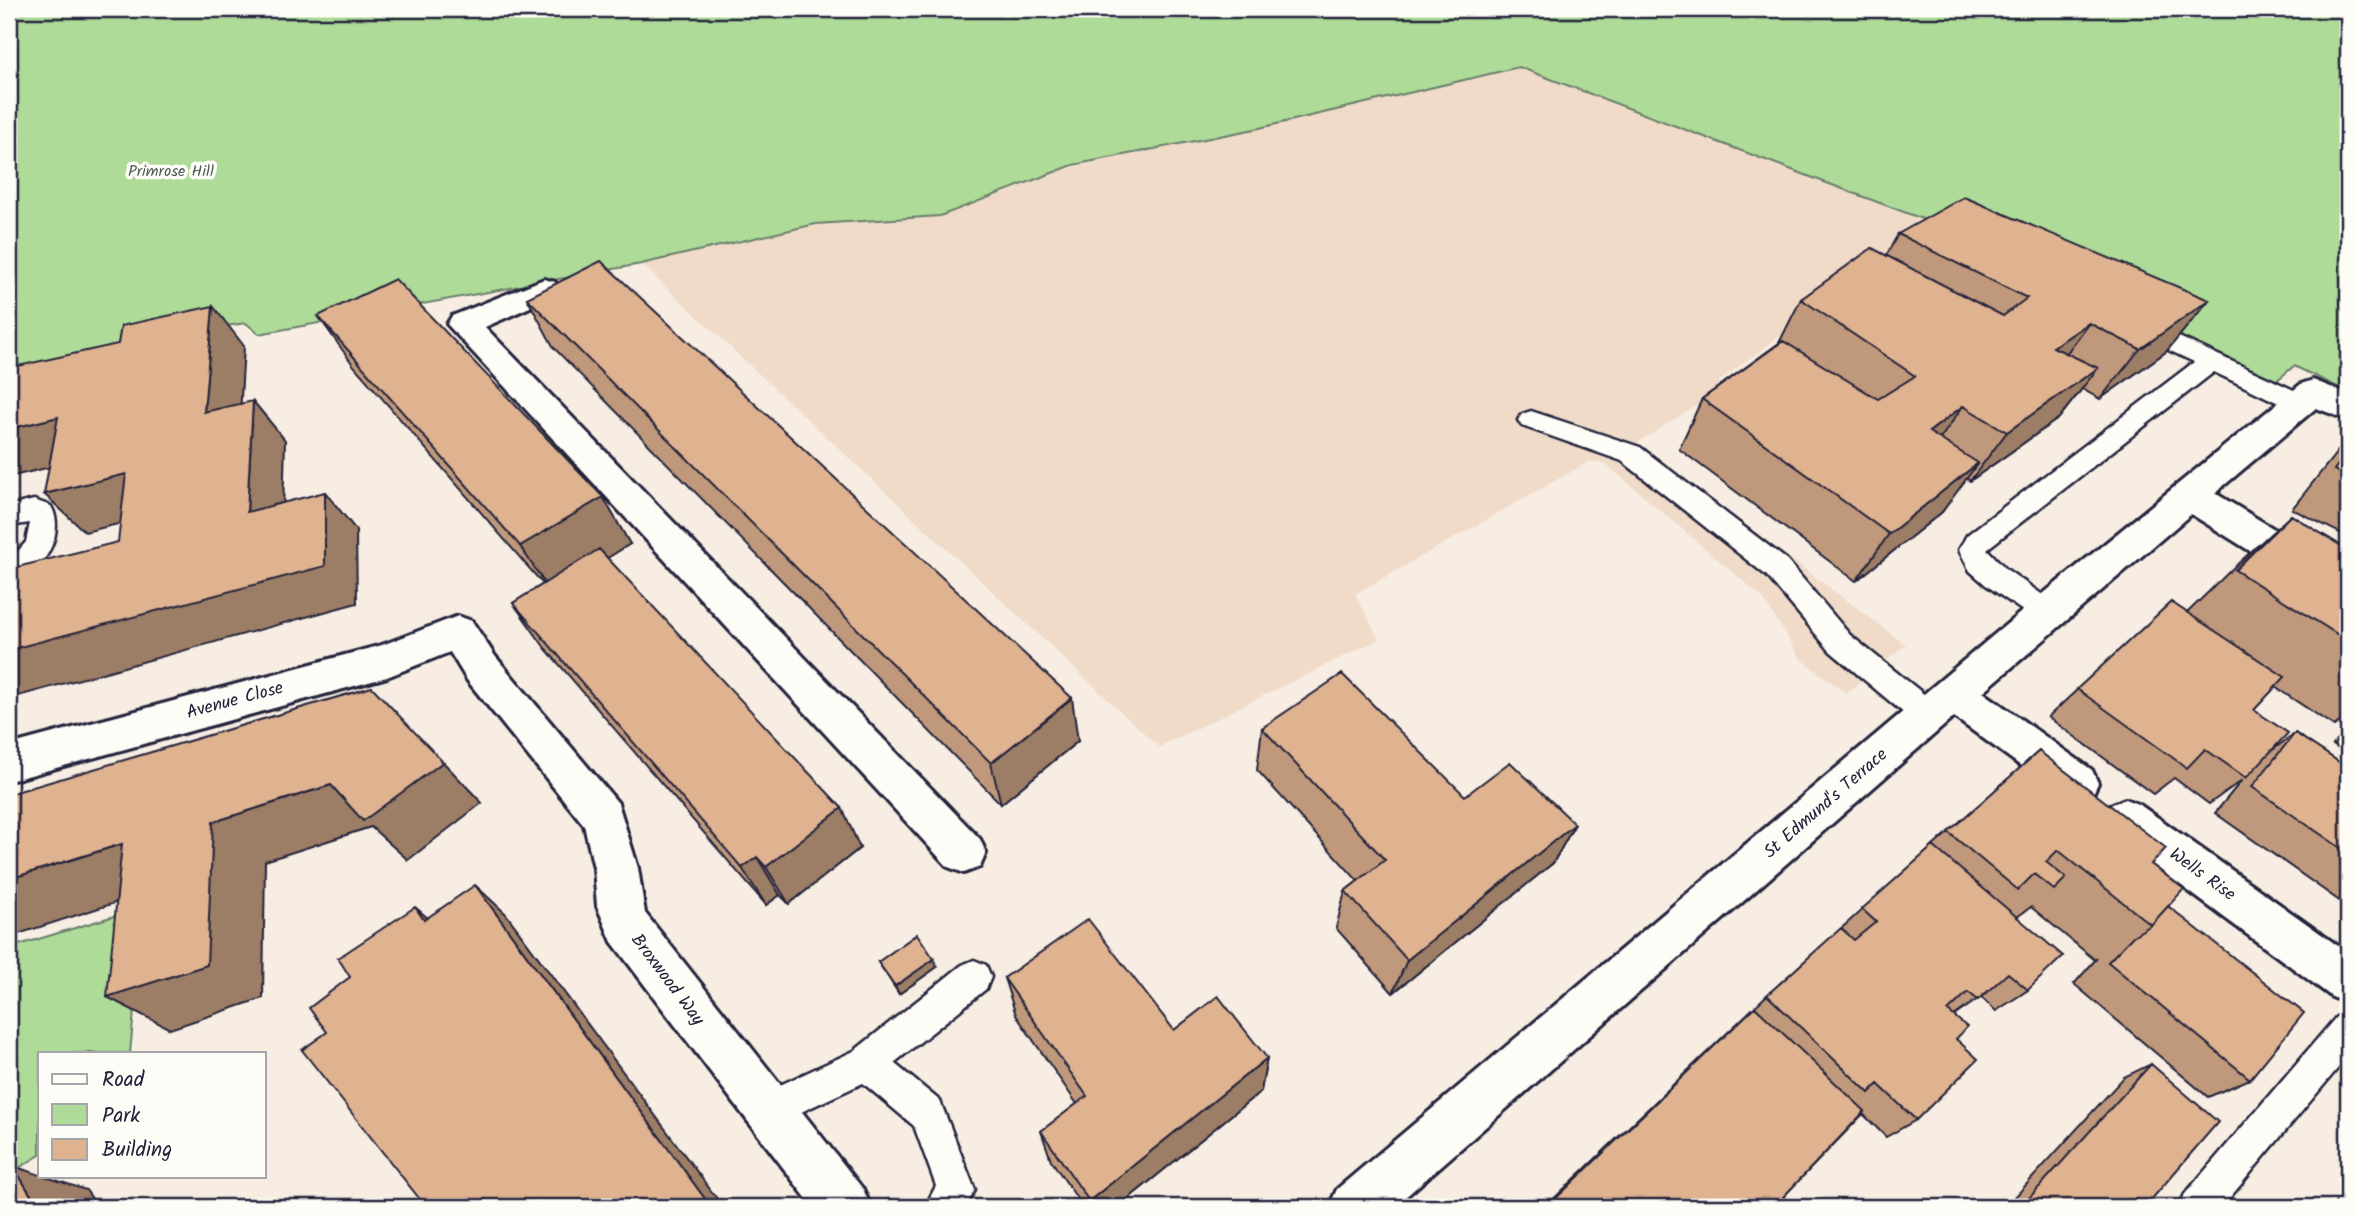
<svg xmlns="http://www.w3.org/2000/svg" width="2357" height="1216" font-family="Kalam,sans-serif">
<style>
.built{fill:#f0dbc9}
.green{fill:#afdb99;stroke:#687e6a;stroke-width:2}
.lines{fill:none;stroke-linecap:round;stroke-linejoin:round}
.lane-casing{stroke:#22223b;stroke-width:5}
.street-casing{stroke:#22223b;stroke-width:6}
.lane{fill:#fdfcf7;fill-rule:evenodd}
.street{fill:#fdfcf7;fill-rule:evenodd}
.wall{fill:#c0997c;stroke:#22223b;stroke-width:2}
.shaded-wall{fill:#9c7d65;stroke:#22223b;stroke-width:2}
.building{fill:#dfb290;stroke:#22223b;stroke-width:2}
.labels{text-anchor:middle;dominant-baseline:central;stroke-width:7;stroke-linejoin:round;paint-order:stroke}
.far-park-label{font-size:16px;fill:#4c5a57;stroke:#fdfcf7}
.street-label{font-size:18px;fill:#22223b;stroke:#fdfcf7}
</style>
<rect width="100%" height="100%" fill="#f7ede2"/>
<filter id="ink" filterUnits="userSpaceOnUse"><feTurbulence type="fractalNoise" baseFrequency=".0143" numOctaves="2"/><feDisplacementMap in="SourceGraphic" scale="14" xChannelSelector="R" yChannelSelector="G"/><feConvolveMatrix kernelMatrix="1 2 1 2 8 2 1 2 1" color-interpolation-filters="sRGB"/></filter>
<g filter="url(#ink)">
<path class="built" d="M 1519,67 L 1933,223 L 1718,382 L 1724,388 L 1637,443 L 1906,645 L 1846,693 L 1801,659 L 1762,597 L 1607,465 L 1590,461 L 1355,594 L 1379,639 L 1159,747 L 641,264 Z"/>
<path class="green" d="M 9,9 L 2348,9 L 2348,392 L 2294,366 L 2276,381 L 1933,223 L 1519,67 L 1255,129 L 1073,165 L 940,216 L 816,224 L 641,264 L 259,334 L 246,323 L 186,332 L 87,363 L 9,367 Z
M 144,907 L 130,1053 L 40,1053 L 40,1155 L 9,1174 L 9,948 Z"/>
<g class="lines">
<g class="lane-casing">
<path id="lane" d="M 2140,319 L 2309,397 L 2312,403 L 2309,409 L 2300,412 L 2291,409 L 2214,372 L 1987,549 L 2006,569 L 2057,605 L 2061,613 L 2057,621 L 2047,624 L 2037,621 L 1986,585 L 1970,571 L 1959,550 L 1967,535 L 2194,362 L 2132,333 L 2128,327 L 2132,321 Z
M 1531,411 L 1640,447 L 1787,560 L 1850,635 L 1940,707 L 1944,716 L 1940,725 L 1929,729 L 1918,725 L 1830,651 L 1767,576 L 1622,461 L 1522,426 L 1518,420 L 1522,414 Z
M 34,500 L 51,506 C 68,536 38,578 9,588 L 9,561 L 26,542 L 30,523 L 9,526 L 9,506 Z
M 974,960 L 986,965 L 991,977 L 986,989 L 894,1063 L 940,1101 L 975,1190 L 966,1207 L 925,1207 L 936,1186 L 914,1126 L 863,1083 L 767,1128 L 754,1123 L 749,1110 L 754,1097 L 854,1051 L 962,965 Z
M 2348,1012 L 2348,1056 L 2222,1207 L 2179,1207 L 2185,1194 L 2336,1017 Z"/>
</g>
<g class="street-casing">
<path id="street" d="M 544,279 L 555,282 L 560,289 L 555,296 L 485,327 L 980,839 L 986,853 L 980,867 L 964,873 L 948,867 L 447,324 L 452,316 Z
M 2313,380 L 2348,394 L 2348,420 L 2316,408 L 2215,493 L 2348,574 L 2348,608 L 2335,604 L 2191,514 L 1983,692 L 2092,770 L 2098,783 L 2092,796 L 2077,802 L 2062,796 L 1954,717 L 1394,1207 L 1329,1207 L 1337,1189 L 2033,602 L 2301,384 Z
M 458,616 L 472,621 L 495,656 L 618,803 L 638,868 L 645,913 L 863,1189 L 871,1207 L 813,1207 L 612,942 L 597,906 L 594,868 L 584,825 L 467,680 L 450,652 L 387,677 L 9,781 L 9,745 L 382,645 Z
M 2125,799 L 2140,805 L 2348,953 L 2348,1004 L 2332,997 L 2110,833 L 2103,819 L 2110,805 Z"/>
</g>
<use href="#lane" class="lane"/>
<use href="#street" class="street"/>
</g>
<path class="wall" d="M 1898,234 L 2167,351 L 2100,399 L 2082,389 L 2059,418 L 1970,481 L 1966,478 L 1942,512 L 1856,581 L 1679,449 L 1702,399 L 1779,343 L 1801,299 L 1886,256 Z
M 527,298 L 1078,741 L 1001,804 L 554,348 Z
M 318,316 L 630,544 L 607,558 L 860,848 L 789,904 L 780,895 L 766,905 L 545,648 L 513,603 L 543,584 L 354,366 Z
M 2348,441 L 2348,537 L 2292,509 L 2341,447 Z
M 2291,515 L 2348,550 L 2348,716 L 2334,726 L 2275,687 L 2254,710 L 2270,752 L 2295,733 L 2348,768 L 2348,907 L 2215,813 L 2242,780 L 2209,804 L 2174,778 L 2153,794 L 2048,717 L 2171,602 L 2187,613 L 2232,569 Z
M 1262,728 L 1465,796 L 1575,824 L 1553,863 L 1393,993 L 1336,928 L 1345,891 L 1358,881 L 1257,770 Z
M 2348,730 L 2348,755 L 2333,745 Z
M 2039,751 L 2151,864 L 2168,906 L 2250,1079 L 2208,1097 L 2074,984 L 2097,958 L 2095,960 L 2031,907 L 2017,917 L 2028,990 L 1996,1011 L 1981,997 L 1954,1016 L 1956,1039 L 1916,1120 L 1886,1137 L 1863,1114 L 1783,1197 L 1792,1207 L 1545,1207 L 1767,995 Z
M 878,962 L 937,967 L 899,994 Z
M 1004,978 L 1267,1058 L 1261,1091 L 1118,1207 L 1083,1207 L 1051,1160 L 1041,1131 L 1077,1104 L 1016,1015 Z
M 2151,1064 L 2145,1207 L 2006,1207 L 2124,1077 Z
M 2348,1186 L 2348,1207 L 2332,1207 Z"/>
<path class="shaded-wall" d="M 2209,300 L 2167,351 L 2100,399 L 2140,349 Z
M 213,306 L 244,346 L 238,451 L 204,412 Z
M 2089,323 L 2052,373 L 2053,347 Z
M 2098,368 L 2059,418 L 1970,481 L 2007,432 Z
M 253,401 L 285,440 L 282,549 L 247,512 Z
M 1963,406 L 1929,455 L 1929,432 Z
M 58,417 L 97,456 L 9,477 L 9,429 Z
M 1978,463 L 1942,512 L 1856,581 L 1889,534 Z
M 126,474 L 164,513 L 85,532 L 44,494 Z
M 325,492 L 356,530 L 357,603 L 15,697 L 9,692 L 9,650 Z
M 603,497 L 630,544 L 551,593 L 520,546 Z
M 1072,698 L 1078,741 L 1001,804 L 991,763 Z
M 443,762 L 482,803 L 408,860 L 371,827 L 265,861 L 263,998 L 170,1029 L 107,997 L 213,822 L 331,785 Z
M 842,808 L 860,848 L 789,904 L 766,867 Z
M 1575,824 L 1553,863 L 1393,993 L 1407,960 Z
M 122,844 L 180,882 L 9,937 L 9,879 Z
M 757,857 L 780,895 L 766,905 L 742,868 Z
M 475,885 L 506,914 L 723,1207 L 711,1207 Z
M 415,907 L 449,936 L 424,920 Z
M 934,959 L 937,967 L 899,994 L 895,986 Z
M 1267,1058 L 1261,1091 L 1118,1207 L 1091,1207 L 1089,1201 Z
M 13,1166 L 86,1190 L 98,1207 L 38,1207 Z"/>
<path class="building" d="M 1964,197 L 2209,300 L 2140,349 L 2089,323 L 2053,347 L 2098,368 L 2007,432 L 1963,406 L 1929,432 L 1978,463 L 1889,534 L 1702,399 L 1783,341 L 1878,399 L 1915,376 L 1801,299 L 1872,248 L 2003,316 L 2027,298 L 1898,234 Z
M 601,261 L 1072,698 L 991,763 L 527,298 Z
M 395,279 L 603,497 L 520,546 L 318,316 Z
M 213,306 L 204,412 L 253,401 L 247,512 L 325,492 L 325,566 L 9,650 L 9,569 L 118,542 L 126,474 L 44,494 L 58,417 L 9,429 L 9,368 L 118,344 L 121,326 Z
M 2348,452 L 2348,477 L 2334,470 Z
M 2291,515 L 2348,550 L 2348,641 L 2235,570 Z
M 599,549 L 842,808 L 766,867 L 757,857 L 742,868 L 513,603 Z
M 2171,602 L 2285,677 L 2254,710 L 2288,733 L 2246,778 L 2205,749 L 2187,768 L 2077,689 Z
M 1342,674 L 1465,796 L 1510,762 L 1575,824 L 1407,960 L 1345,891 L 1385,860 L 1262,728 Z
M 372,687 L 443,762 L 363,821 L 331,785 L 213,822 L 207,965 L 107,997 L 122,844 L 9,879 L 9,794 Z
M 2295,733 L 2348,768 L 2348,853 L 2252,787 Z
M 2039,751 L 2166,848 L 2151,864 L 2184,889 L 2151,925 L 2058,850 L 2046,862 L 2066,878 L 2054,890 L 2034,874 L 2018,890 L 1948,832 Z
M 1933,846 L 2063,956 L 2028,990 L 2008,973 L 1978,1000 L 1968,992 L 1948,1011 L 1967,1027 L 1956,1039 L 1978,1059 L 1916,1120 L 1878,1084 L 1869,1093 L 1767,995 L 1841,928 L 1854,940 L 1876,922 L 1862,909 Z
M 475,885 L 711,1207 L 426,1207 L 302,1050 L 327,1032 L 309,1008 L 350,977 L 338,958 L 415,907 L 424,920 Z
M 2168,906 L 2304,1013 L 2250,1079 L 2108,962 L 2133,936 L 2151,925 Z
M 1088,919 L 1174,1030 L 1218,996 L 1267,1058 L 1089,1201 L 1041,1131 L 1087,1096 L 1004,978 Z
M 917,934 L 934,959 L 895,986 L 878,962 Z
M 1755,1007 L 1865,1111 L 1783,1197 L 1792,1207 L 1547,1207 Z
M 2151,1064 L 2218,1122 L 2145,1207 L 2021,1207 Z
M 13,1166 L 38,1207 L 9,1207 L 9,1169 Z"/>
</g>
<g class="labels">
<g class="far-park-label">
<text x="171" y="171">Primrose Hill</text>
</g>
<g class="street-label">
<text transform="translate(235 701) rotate(-15)">Avenue Close</text>
<text transform="translate(1826 804) rotate(-41)">St Edmund's Terrace</text>
<text transform="translate(2202 875) rotate(36)">Wells Rise</text>
<text transform="translate(667 980) rotate(53)">Broxwood Way</text>
</g>
</g>
<rect width="2357" height="1216" fill="none" stroke="#fdfcf7" stroke-width="35"/>
<rect x="18" y="18" width="2322" height="1181" fill="none" stroke="#22223b" stroke-width="2.5" filter="url(#ink)"/>
<rect x="38" y="1052" width="228" height="126" fill="#fdfcf7" stroke="#a5a5ac" stroke-width="2"/>
<rect x="52" y="1074" width="35" height="10" fill="#fdfcf7" stroke="#a5a5ac" stroke-width="2"/>
<text x="102" y="1086" font-size="21" fill="#22223b">Road</text>
<rect x="52" y="1104" width="35" height="21" fill="#afdb99" stroke="#a5a5ac" stroke-width="2"/>
<text x="102" y="1122" font-size="21" fill="#22223b">Park</text>
<rect x="52" y="1139" width="35" height="21" fill="#dfb290" stroke="#a5a5ac" stroke-width="2"/>
<text x="102" y="1156" font-size="21" fill="#22223b">Building</text>
</svg>
